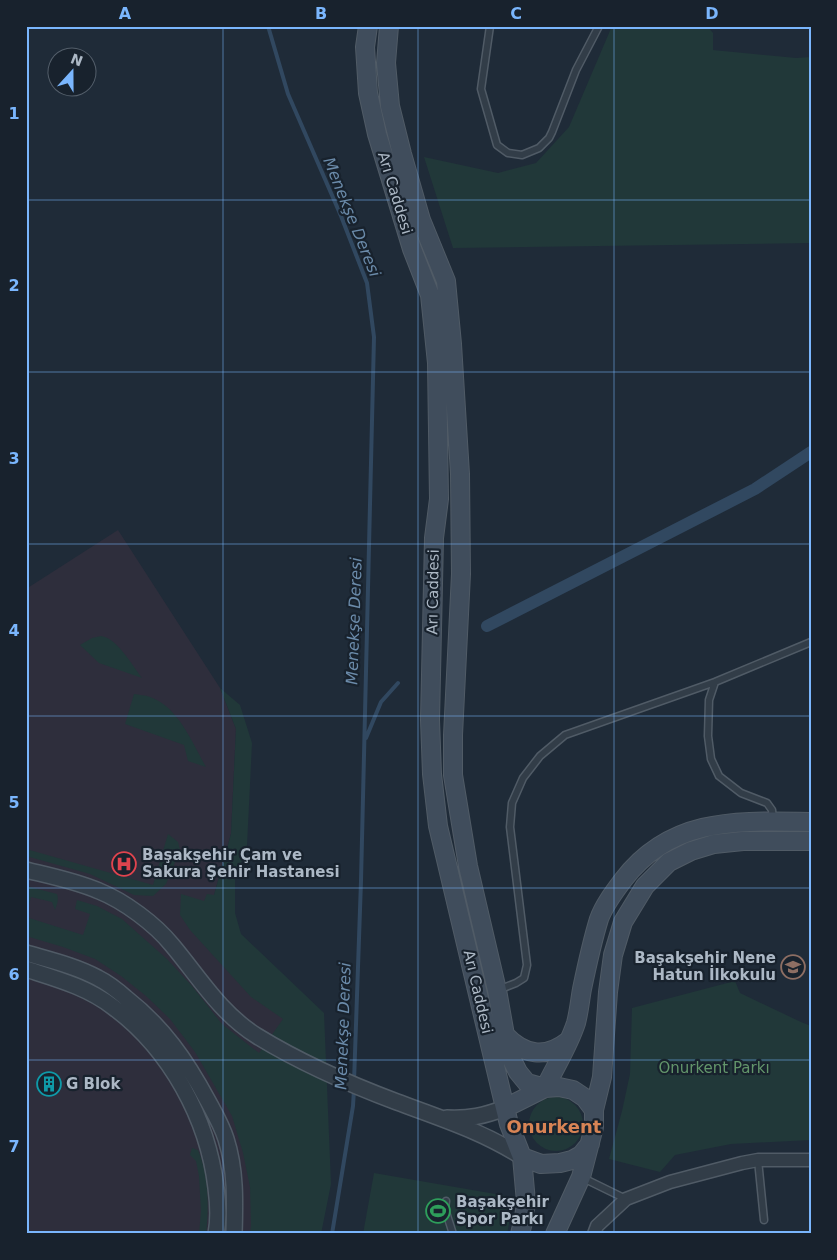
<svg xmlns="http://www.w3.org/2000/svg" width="837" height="1260" font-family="'DejaVu Sans',sans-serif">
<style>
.medical{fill:#2e2e3c}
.green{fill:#213839}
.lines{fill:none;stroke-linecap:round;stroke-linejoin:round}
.stream{stroke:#314860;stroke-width:4}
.canal{stroke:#314860;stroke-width:12}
.service-casing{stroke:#505b66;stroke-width:9}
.minor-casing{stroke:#505b66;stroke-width:15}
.tertiary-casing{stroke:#505b66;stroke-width:18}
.secondary-casing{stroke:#505b66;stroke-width:20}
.service{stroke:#323d48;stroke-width:6}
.minor{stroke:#323d48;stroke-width:12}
.tertiary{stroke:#323d48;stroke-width:15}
.secondary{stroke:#404d5c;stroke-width:18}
.grid{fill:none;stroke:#7ab6fd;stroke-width:1;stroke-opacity:0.55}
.labels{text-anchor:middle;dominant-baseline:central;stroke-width:4.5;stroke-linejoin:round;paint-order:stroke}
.street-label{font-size:15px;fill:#acb8c5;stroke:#18222d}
.poi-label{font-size:15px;font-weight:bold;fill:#acb8c5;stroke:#18222d;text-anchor:start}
.park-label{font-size:15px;fill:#63966b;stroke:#18222d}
.water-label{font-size:16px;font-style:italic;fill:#6b8baa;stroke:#18222d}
.quarter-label{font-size:18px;font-weight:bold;fill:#d88455;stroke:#18222d}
.neatline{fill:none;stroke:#7ab6fd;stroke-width:2}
.grid-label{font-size:16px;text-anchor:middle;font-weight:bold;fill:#7ab6fd}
</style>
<rect width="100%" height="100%" fill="#1f2b38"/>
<path class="medical" d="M 118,530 L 220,688 L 236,729 L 231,834 L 214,895 L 218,930 L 286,994 L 279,1234 L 26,1234 L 26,589 Z"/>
<path class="green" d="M 612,26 L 707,26 L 713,33 L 713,50 L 796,58 L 811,57 L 811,243 L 453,248 L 424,157 L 498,173 L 536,163 L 569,127 Z
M 101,636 C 117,638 132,665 142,678 L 99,663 L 80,645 L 92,638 Z
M 220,688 L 240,705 L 252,743 L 247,846 L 235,879 L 235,913 L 241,934 L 324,1013 L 331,1184 L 321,1234 L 250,1234 L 251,1225 L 250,1187 L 243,1153 L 232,1116 L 195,1052 L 170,1019 L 146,996 L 121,976 L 95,959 L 63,947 L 26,936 L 26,917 L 83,935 L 90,914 L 75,909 L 77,900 L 97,906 L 122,919 L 167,959 L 192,986 L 222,1024 L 259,1053 L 283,1019 L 251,997 L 190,930 L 180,915 L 181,894 L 204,901 L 207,894 L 214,895 L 231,834 L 236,729 Z
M 134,694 C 139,695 145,695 150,697 C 178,706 193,744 206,767 L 188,761 L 184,745 L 125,724 Z
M 168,834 L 178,842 L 180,850 L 166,884 L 153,896 L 134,895 L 90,874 L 26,856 L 26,849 L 153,885 Z
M 26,886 L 57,894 C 59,900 57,905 55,910 L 52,902 L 31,897 L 26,916 Z
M 735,981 L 740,993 L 801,1022 L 811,1026 L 811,1140 L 731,1144 L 675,1155 L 660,1172 L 609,1159 L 622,1111 L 630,1074 L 632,1008 Z
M529 1124a27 27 0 1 1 54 0a27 27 0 1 1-54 0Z
M 192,1148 L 198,1150 C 209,1176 209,1206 206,1234 L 199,1234 L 201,1211 L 199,1176 L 196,1161 L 190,1155 Z
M 374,1173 L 507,1196 L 510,1219 L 507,1234 L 363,1234 Z"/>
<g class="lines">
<path class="stream" d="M 268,26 L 288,94 L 341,216 L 367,283 L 374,337 L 361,881 L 354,1082
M 366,738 L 381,702 L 398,683
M 332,1234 L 353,1106 L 354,1089"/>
<path class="canal" d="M 487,626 L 755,489 L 811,452"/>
<g class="service-casing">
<path id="service" d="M 490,26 L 481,89 L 497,145 L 508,153 L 522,155 L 539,148 L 549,138 L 552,132 L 576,70 L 599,26
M 715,682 L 709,700 L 708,736 L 711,759 L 719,776 L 741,793 L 767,803 L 772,810 L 773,820
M 498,990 L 516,983 L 524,978 L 527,965 L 510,827 L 512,803 L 523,778 L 540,756 L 565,735 L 715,682 L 811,642
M 758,1160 L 764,1220
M 583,1178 L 626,1199
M 446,1201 L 445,1209 L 453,1234"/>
</g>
<g class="minor-casing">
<path id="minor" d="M 594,1234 L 597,1226 L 626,1199 L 670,1182 L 742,1163 L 758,1160 L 811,1160"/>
</g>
<g class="tertiary-casing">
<path id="tertiary" d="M 26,870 C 51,876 76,881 99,891 C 124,901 155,924 172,945 C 199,977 220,1013 257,1036 C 301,1063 349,1084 397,1102 C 440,1118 484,1132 522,1157
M 26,953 C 50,960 76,966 98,978 C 108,983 117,990 126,998 C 163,1027 186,1060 208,1101 C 215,1114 222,1126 226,1139 C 236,1170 235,1202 234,1234
M 26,969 C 57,979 87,987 113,1007 C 170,1049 208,1119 216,1188 C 218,1203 219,1219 216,1234
M 447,1118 C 469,1119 484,1116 505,1108"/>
</g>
<g class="secondary-casing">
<path id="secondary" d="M 368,26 L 365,47 L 368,93 L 377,134 L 412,249 L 430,295 L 437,363 L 439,499 L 434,538 L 430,720 L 432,774 L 438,826 L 505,1108 L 509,1124 L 522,1157 L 526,1202 L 524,1218 L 520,1234
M 389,26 L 386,63 L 390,106 L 402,154 L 421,220 L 446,281 L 452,344 L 460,474 L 461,574 L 453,735 L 453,775 L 468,866 L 497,990 L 505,1035 L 512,1060 L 518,1072 L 527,1083 L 545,1088
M 505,1035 C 524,1055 545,1059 568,1041
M 545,1088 C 555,1067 569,1045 576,1023 C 579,1012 580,1000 582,989 C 587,965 592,942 599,919 C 604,905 614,892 623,880 C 672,816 739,821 811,822
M 505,1108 L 545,1088 L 559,1087 L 573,1090 L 585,1098 L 594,1110 L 594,1127 L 581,1177 L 555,1234
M 594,1110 L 602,1077 L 608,992 L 613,955 L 623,922 L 645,886 L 669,862 L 691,851 L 714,844 L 743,841 L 811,841
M 522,1157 L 541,1164 L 560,1163 L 572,1160 L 581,1155 L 590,1144"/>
</g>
<use href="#service" class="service"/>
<use href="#minor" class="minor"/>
<use href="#tertiary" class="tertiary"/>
<use href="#secondary" class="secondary"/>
</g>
<path class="grid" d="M 223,26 L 223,1234M 418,26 L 418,1234M 614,26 L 614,1234M 26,200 L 811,200M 26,372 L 811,372M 26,544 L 811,544M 26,716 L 811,716M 26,888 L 811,888M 26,1060 L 811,1060"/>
<defs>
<g id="hospital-ring" transform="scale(1.25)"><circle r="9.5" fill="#18222d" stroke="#e0444e" stroke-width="1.5"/><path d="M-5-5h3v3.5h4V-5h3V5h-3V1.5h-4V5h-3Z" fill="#e0444e"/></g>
<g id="school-ring" transform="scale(1.25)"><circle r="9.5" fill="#18222d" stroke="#8d6e63" stroke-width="1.5"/><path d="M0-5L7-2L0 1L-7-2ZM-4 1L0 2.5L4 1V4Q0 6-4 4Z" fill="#8d6e63"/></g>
<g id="building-ring" transform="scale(1.25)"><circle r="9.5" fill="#18222d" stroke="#0f9aa8" stroke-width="1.5"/><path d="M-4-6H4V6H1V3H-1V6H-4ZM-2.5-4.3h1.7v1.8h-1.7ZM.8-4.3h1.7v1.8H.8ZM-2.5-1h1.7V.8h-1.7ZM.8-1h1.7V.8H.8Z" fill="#0f9aa8"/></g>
<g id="stadium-ring" transform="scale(1.25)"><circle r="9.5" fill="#18222d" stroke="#2e9e5b" stroke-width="1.5"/><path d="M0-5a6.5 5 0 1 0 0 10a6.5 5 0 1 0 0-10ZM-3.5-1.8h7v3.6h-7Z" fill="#2e9e5b"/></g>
</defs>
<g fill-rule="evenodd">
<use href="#hospital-ring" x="124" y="864"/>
<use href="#school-ring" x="793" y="967"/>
<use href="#building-ring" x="49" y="1084"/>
<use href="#stadium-ring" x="438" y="1211"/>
</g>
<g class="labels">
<g class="street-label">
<text transform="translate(395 193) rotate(73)">Arı Caddesi</text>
<text transform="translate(433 592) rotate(-89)">Arı Caddesi</text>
<text transform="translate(478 992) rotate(77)">Arı Caddesi</text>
</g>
<g class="poi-label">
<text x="142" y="855">Başakşehir Çam ve<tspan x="142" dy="17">Sakura Şehir Hastanesi</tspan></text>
<text x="776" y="958" text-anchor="end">Başakşehir Nene<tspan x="776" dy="17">Hatun İlkokulu</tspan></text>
<text x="66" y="1084">G Blok</text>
<text x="456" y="1202">Başakşehir<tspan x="456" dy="17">Spor Parkı</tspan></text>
</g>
<g class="park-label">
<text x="714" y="1068">Onurkent Parkı</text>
</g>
<g class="water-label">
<text transform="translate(352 217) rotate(68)">Menekşe Deresi</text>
<text transform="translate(354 621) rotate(-88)">Menekşe Deresi</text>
<text transform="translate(343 1026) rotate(-88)">Menekşe Deresi</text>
</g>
<g class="quarter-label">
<text x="554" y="1126">Onurkent</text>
</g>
</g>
<rect width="837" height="1260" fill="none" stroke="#18222d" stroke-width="55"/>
<g transform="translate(72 72) rotate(21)"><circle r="24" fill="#18222d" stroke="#535e6a"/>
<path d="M0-4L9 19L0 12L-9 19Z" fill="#7ab6fd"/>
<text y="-8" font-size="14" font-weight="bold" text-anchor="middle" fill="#acb8c5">N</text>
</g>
<rect x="28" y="28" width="782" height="1204" class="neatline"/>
<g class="grid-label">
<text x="125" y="19">A</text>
<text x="321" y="19">B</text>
<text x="516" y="19">C</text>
<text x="712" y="19">D</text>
<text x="14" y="119">1</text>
<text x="14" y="291">2</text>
<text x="14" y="464">3</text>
<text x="14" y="636">4</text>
<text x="14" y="808">5</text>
<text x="14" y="980">6</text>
<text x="14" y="1152">7</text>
</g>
</svg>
